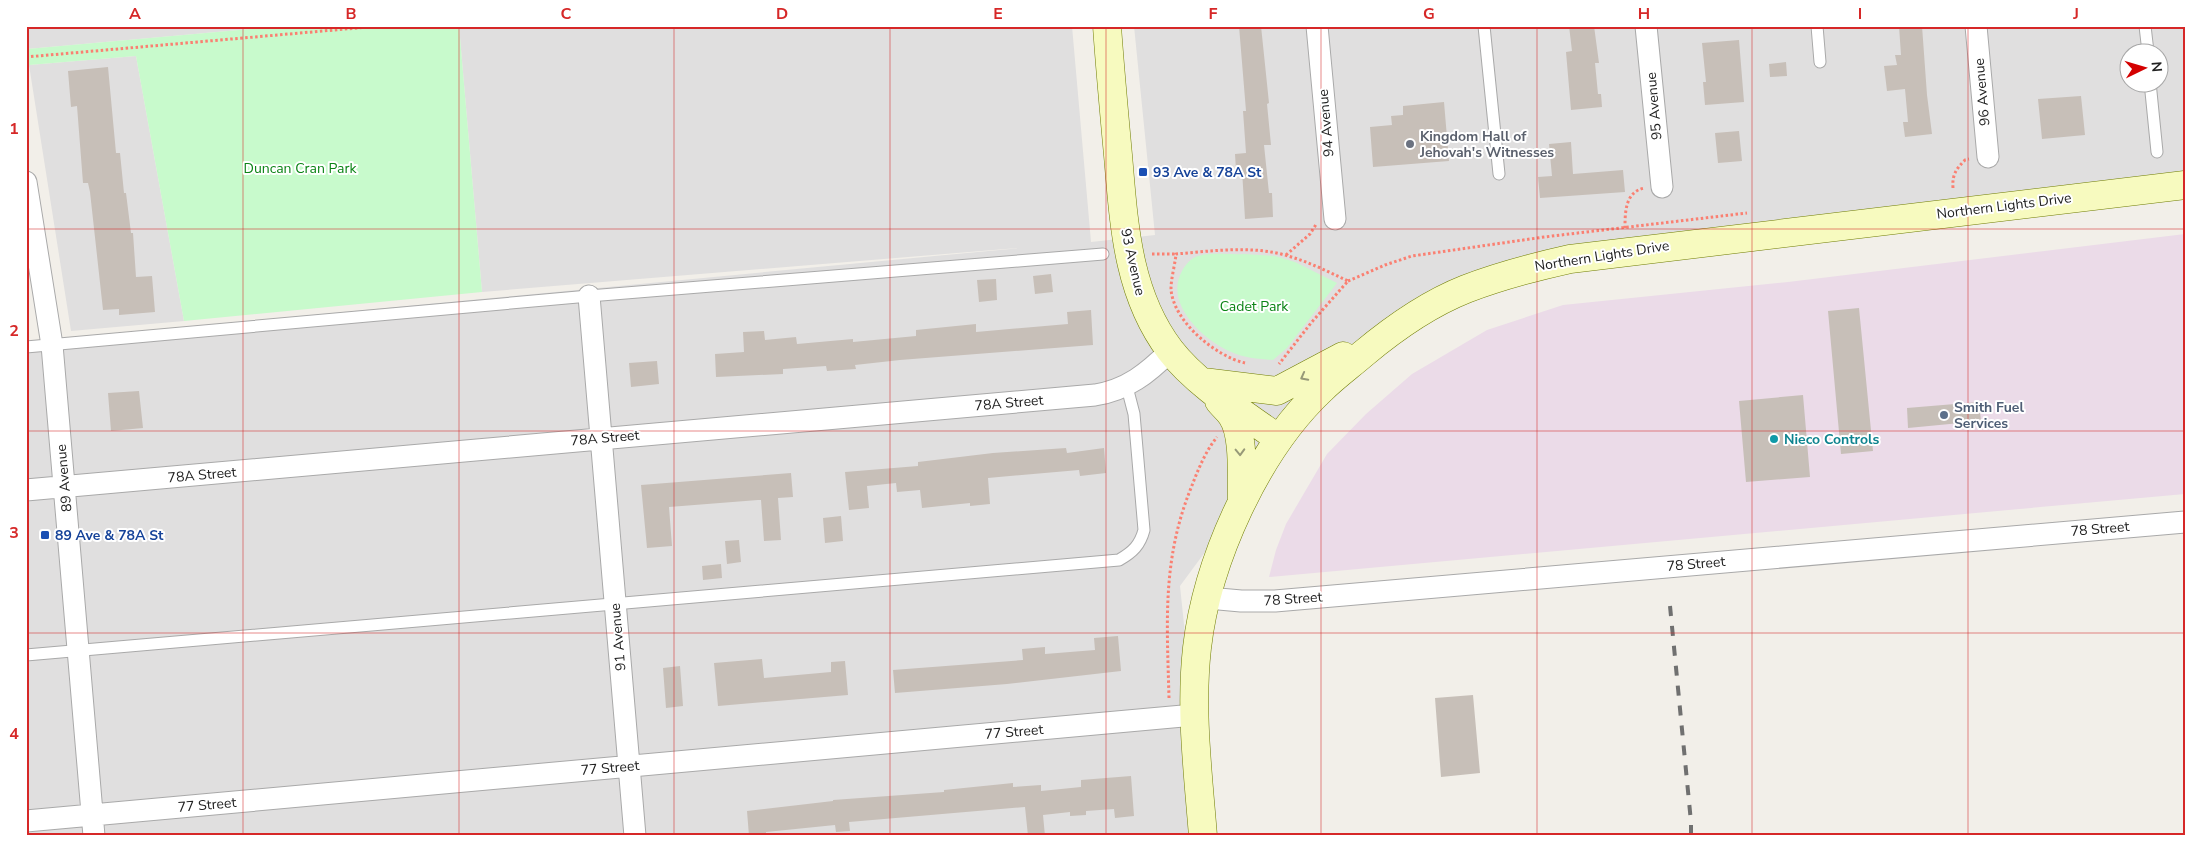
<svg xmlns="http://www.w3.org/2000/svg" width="2211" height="862" font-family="'Nunito Sans',sans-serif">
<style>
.residential{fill:#e0dfdf;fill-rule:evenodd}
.industrial{fill:#ebdbe8}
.park{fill:#c8facc}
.building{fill:#c7bfb8}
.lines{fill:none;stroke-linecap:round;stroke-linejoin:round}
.lane-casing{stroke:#a9a9a9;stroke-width:13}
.street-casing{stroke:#a9a9a9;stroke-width:23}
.secondary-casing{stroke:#707d05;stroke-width:29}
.path{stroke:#fa8072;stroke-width:3;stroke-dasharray:2.5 2.5;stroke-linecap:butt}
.lane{stroke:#fff;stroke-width:11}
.street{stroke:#fff;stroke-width:21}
.secondary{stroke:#f7fabf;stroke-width:28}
.rail{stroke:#707070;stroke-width:4;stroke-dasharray:10 10;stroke-linecap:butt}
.oneway{stroke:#979978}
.grid{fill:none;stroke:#d62828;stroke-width:1;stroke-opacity:0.55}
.worship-dot{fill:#6b7280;stroke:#fff;stroke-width:2}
.transit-dot{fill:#1a4fb4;stroke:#fff;stroke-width:2}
.service-dot{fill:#5c6f8a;stroke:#fff;stroke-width:2}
.culture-dot{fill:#0f9aa8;stroke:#fff;stroke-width:2}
.labels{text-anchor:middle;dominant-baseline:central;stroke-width:4;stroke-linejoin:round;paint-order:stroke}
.street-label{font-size:14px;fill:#222;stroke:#fff}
.worship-label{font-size:14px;font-weight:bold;fill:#5b616d;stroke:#fff;text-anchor:start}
.park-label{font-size:14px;fill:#0c8416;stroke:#fff}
.transit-label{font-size:14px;font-weight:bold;fill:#164399;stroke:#fff;text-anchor:start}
.service-label{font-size:14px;font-weight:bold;fill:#4e5e75;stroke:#fff;text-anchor:start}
.culture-label{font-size:14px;font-weight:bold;fill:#0d838f;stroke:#fff;text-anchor:start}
.neatline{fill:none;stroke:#d62828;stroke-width:2}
.grid-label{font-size:16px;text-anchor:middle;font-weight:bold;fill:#d62828}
</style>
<rect width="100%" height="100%" fill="#f2efe9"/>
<path class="residential" d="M 26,26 L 283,26 L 27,49 Z
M 459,26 L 1072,26 L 1091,242 L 1155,235 L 1134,26 L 2185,26 L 2185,186 L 1523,269 L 1393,330 L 1321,389 L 1242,502 L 1180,586 L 1188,663 L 1192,836 L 26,836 L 26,342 L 1030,247 L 482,292 ZM 2128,52 L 2158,52 L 2158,82 L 2128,82 Z
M 136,56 L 184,321 L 71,331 L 29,65 Z"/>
<path class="industrial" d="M 2185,234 L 2185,494 L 1269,577 L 1276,550 L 1286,524 L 1327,454 L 1366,414 L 1412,374 L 1487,330 L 1563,305 L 1788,282 Z"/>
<path class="park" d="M 283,26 L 459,26 L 482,292 L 184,321 L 136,56 L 29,65 L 27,49 Z
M 1244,254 L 1275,256 L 1295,262 L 1337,283 L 1287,348 L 1273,360 C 1259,359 1243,358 1229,351 C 1202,339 1164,303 1182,271 C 1185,265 1191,258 1198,256 C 1211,252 1230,255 1244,254 Z"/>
<path class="building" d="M 1239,26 L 1261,26 L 1269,103 L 1267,104 L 1271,145 L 1264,145 L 1269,193 L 1272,193 L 1273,217 L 1245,219 L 1242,170 L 1236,170 L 1235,154 L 1246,153 L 1243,111 L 1246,111 Z
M 1569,26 L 1594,26 L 1599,63 L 1595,63 L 1598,94 L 1601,94 L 1602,107 L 1571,110 L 1566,52 L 1572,51 Z
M 1899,26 L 1922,26 L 1927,95 L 1932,134 L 1905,137 L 1903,122 L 1908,122 L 1905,89 L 1887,91 L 1884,66 L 1897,65 L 1895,55 L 1901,55 Z
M 1739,40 L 1744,102 L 1705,105 L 1703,82 L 1706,82 L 1702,43 Z
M 1786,62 L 1787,76 L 1770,77 L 1769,64 Z
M 108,67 L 116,153 L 120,153 L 124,193 L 126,193 L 131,233 L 133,233 L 136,277 L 152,276 L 155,312 L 119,315 L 119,309 L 103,310 L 90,192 L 88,183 L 83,183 L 77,106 L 71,107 L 68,71 Z
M 2081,96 L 2085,135 L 2042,139 L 2038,99 Z
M 1444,102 L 1449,161 L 1373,167 L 1370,127 L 1392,125 L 1391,116 L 1403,115 L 1403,106 Z
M 1739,131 L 1742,161 L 1718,163 L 1715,133 Z
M 1571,142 L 1573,174 L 1623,170 L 1625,192 L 1540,198 L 1538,177 L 1552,176 L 1549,144 Z
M 1051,274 L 1053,292 L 1035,294 L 1033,276 Z
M 996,279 L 997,300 L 979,302 L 977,280 Z
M 1859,308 L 1873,451 L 1841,454 L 1828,311 Z
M 1091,310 L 1093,345 L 900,360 L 855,365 L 856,369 L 827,371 L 826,366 L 783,369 L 783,374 L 716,377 L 715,354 L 744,352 L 743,332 L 764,331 L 765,340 L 796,337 L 797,344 L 853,339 L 853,342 L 916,336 L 916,330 L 976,324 L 976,332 L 1068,324 L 1067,312 Z
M 657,361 L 659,384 L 631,387 L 629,363 Z
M 139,391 L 143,428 L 111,431 L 108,393 Z
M 1803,395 L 1810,477 L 1746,482 L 1739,401 Z
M 1979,402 L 1981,421 L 1908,428 L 1907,408 Z
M 1066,448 L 1067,453 L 1104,448 L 1106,473 L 1080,476 L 1079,470 L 988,478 L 990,504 L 970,506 L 970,503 L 922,508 L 920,490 L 897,492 L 896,483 L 867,486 L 869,508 L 849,510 L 845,472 L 918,466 L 918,462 L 993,453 Z
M 791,473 L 793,497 L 778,498 L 781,540 L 764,541 L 761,500 L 758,500 L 669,507 L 672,546 L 647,548 L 641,485 Z
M 841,516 L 843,541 L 825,543 L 823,518 Z
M 739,540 L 741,562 L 727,564 L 725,541 Z
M 721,564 L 722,578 L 703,580 L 702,566 Z
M 1118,636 L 1121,671 L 1007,684 L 895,693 L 893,670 L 1023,660 L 1022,649 L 1045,647 L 1045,654 L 1095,650 L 1094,638 Z
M 762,659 L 764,678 L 831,672 L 831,662 L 845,661 L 848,695 L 718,706 L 714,663 Z
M 680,666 L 683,706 L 666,708 L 663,668 Z
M 1473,695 L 1480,773 L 1441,777 L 1435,698 Z
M 1131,776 L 1134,816 L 1115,818 L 1114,809 L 1086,811 L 1086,815 L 1070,816 L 1070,812 L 1043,815 L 1045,836 L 1028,836 L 1025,807 L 849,822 L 850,831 L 836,832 L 835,825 L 766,832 L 766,836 L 749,836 L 747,811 L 833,801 L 833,800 L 944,792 L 944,790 L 1013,783 L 1013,787 L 1041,785 L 1041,791 L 1081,787 L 1081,780 Z"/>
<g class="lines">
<g class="lane-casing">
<path id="lane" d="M 1484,26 L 1499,174
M 1817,26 L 1820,62
M 2145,26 L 2148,52
M 2150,82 L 2157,152
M 26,347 L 589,296 L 1103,254
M 26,655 L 1119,560 C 1133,552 1140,545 1144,530 L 1134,414 L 1127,387"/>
</g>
<g class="street-casing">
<path id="street" d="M 1317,26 L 1335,219
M 1646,26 L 1662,187
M 1976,26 L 1988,157
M 26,182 L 52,345 L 94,836
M 589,296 L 635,836
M 26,490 L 1095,395 C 1127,390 1148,373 1170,351
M 1208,598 L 1241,601 L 1275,601 L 2185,522
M 26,821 L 1194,715"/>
</g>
<g class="secondary-casing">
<path id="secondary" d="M 1107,26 C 1110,69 1114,112 1118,155 C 1124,224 1127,293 1170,350 C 1197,385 1243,413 1279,439
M 1203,382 L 1277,391 L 1343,356
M 1219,401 C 1223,406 1229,411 1232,416 C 1245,435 1241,479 1242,502
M 1203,836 C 1198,773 1190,710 1197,648 C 1207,560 1257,450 1322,389 C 1334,377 1349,366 1363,354 C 1394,328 1428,304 1466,289 C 1500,276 1534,267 1570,259 L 2185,185"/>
</g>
<path class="path" d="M 26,57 L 380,26
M 1953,188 C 1952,175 1956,169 1965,160 L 1969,159
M 1625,228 C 1625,213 1625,191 1645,188
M 1152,254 L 1176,254
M 1286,255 L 1310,234 L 1317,223
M 1348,281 L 1385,265 L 1412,256 L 1544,237 L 1747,213
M 1245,363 C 1215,356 1173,321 1171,289 C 1171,278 1175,265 1176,254 C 1212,251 1253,245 1288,256 C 1309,262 1329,272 1348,281 L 1311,323 L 1279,364
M 1169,698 C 1167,622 1162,560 1191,488 C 1198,470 1205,452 1217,437"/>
<use href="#lane" class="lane"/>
<use href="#street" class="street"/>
<use href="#secondary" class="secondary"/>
<path class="rail" d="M 1670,606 L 1691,822 L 1691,836"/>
</g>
<defs><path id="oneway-chevron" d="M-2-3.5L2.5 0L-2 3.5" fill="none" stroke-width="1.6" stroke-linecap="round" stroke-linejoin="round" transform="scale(1.25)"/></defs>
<g class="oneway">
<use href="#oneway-chevron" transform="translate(1304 377) rotate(152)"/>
<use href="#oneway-chevron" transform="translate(1240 452) rotate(88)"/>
</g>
<path class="grid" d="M 243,26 L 243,836M 459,26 L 459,836M 674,26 L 674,836M 890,26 L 890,836M 1106,26 L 1106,836M 1321,26 L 1321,836M 1537,26 L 1537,836M 1752,26 L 1752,836M 1968,26 L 1968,836M 26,229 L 2185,229M 26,431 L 2185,431M 26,633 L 2185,633"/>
<circle class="worship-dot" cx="1410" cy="144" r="5"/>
<g class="transit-dot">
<rect x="1138" y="167" width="10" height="10" rx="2.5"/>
<rect x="40" y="530" width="10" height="10" rx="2.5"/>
</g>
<circle class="service-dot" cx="1944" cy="415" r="5"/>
<circle class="culture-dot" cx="1774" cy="439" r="5"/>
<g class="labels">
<g class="street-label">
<text transform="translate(1982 92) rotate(-95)">96 Avenue</text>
<text transform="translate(1654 106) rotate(-95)">95 Avenue</text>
<text transform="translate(1326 123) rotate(-95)">94 Avenue</text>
<text transform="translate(2004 206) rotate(-7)">Northern Lights Drive</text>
<text transform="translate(1602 256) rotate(-9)">Northern Lights Drive</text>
<text transform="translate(1133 262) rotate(77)">93 Avenue</text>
<text transform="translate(1009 403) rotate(-5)">78A Street</text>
<text transform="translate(605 438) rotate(-5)">78A Street</text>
<text transform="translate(202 475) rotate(-5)">78A Street</text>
<text transform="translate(64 478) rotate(-95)">89 Avenue</text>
<text transform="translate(2100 529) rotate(-5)">78 Street</text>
<text transform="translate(1696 564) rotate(-5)">78 Street</text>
<text transform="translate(1293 599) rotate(-4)">78 Street</text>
<text transform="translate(618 637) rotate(-95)">91 Avenue</text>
<text transform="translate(1014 732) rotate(-5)">77 Street</text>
<text transform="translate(610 768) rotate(-5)">77 Street</text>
<text transform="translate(207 805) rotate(-5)">77 Street</text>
</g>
<g class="worship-label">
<text x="1420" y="136">Kingdom Hall of<tspan x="1420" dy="16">Jehovah's Witnesses</tspan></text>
</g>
<g class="park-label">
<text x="300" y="168">Duncan Cran Park</text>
<text x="1254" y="306">Cadet Park</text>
</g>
<g class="transit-label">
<text x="1153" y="172">93 Ave &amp; 78A St</text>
<text x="55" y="535">89 Ave &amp; 78A St</text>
</g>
<g class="service-label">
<text x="1954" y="407">Smith Fuel<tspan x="1954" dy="16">Services</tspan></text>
</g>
<g class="culture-label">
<text x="1784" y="439">Nieco Controls</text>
</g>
</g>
<rect width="2211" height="862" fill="none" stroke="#ffffff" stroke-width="55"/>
<g transform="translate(2144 68) rotate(85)"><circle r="24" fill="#ffffff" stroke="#a7a7a7"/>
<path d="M0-4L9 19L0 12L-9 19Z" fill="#d40000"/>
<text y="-8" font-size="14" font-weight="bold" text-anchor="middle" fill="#222222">N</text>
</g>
<rect x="28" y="28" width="2156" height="806" class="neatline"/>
<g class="grid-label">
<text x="135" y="19">A</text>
<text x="351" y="19">B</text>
<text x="566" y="19">C</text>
<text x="782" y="19">D</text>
<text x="998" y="19">E</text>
<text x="1213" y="19">F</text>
<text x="1429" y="19">G</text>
<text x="1644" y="19">H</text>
<text x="1860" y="19">I</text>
<text x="2076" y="19">J</text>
<text x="14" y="134">1</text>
<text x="14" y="336">2</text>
<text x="14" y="538">3</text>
<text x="14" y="739">4</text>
</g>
</svg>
